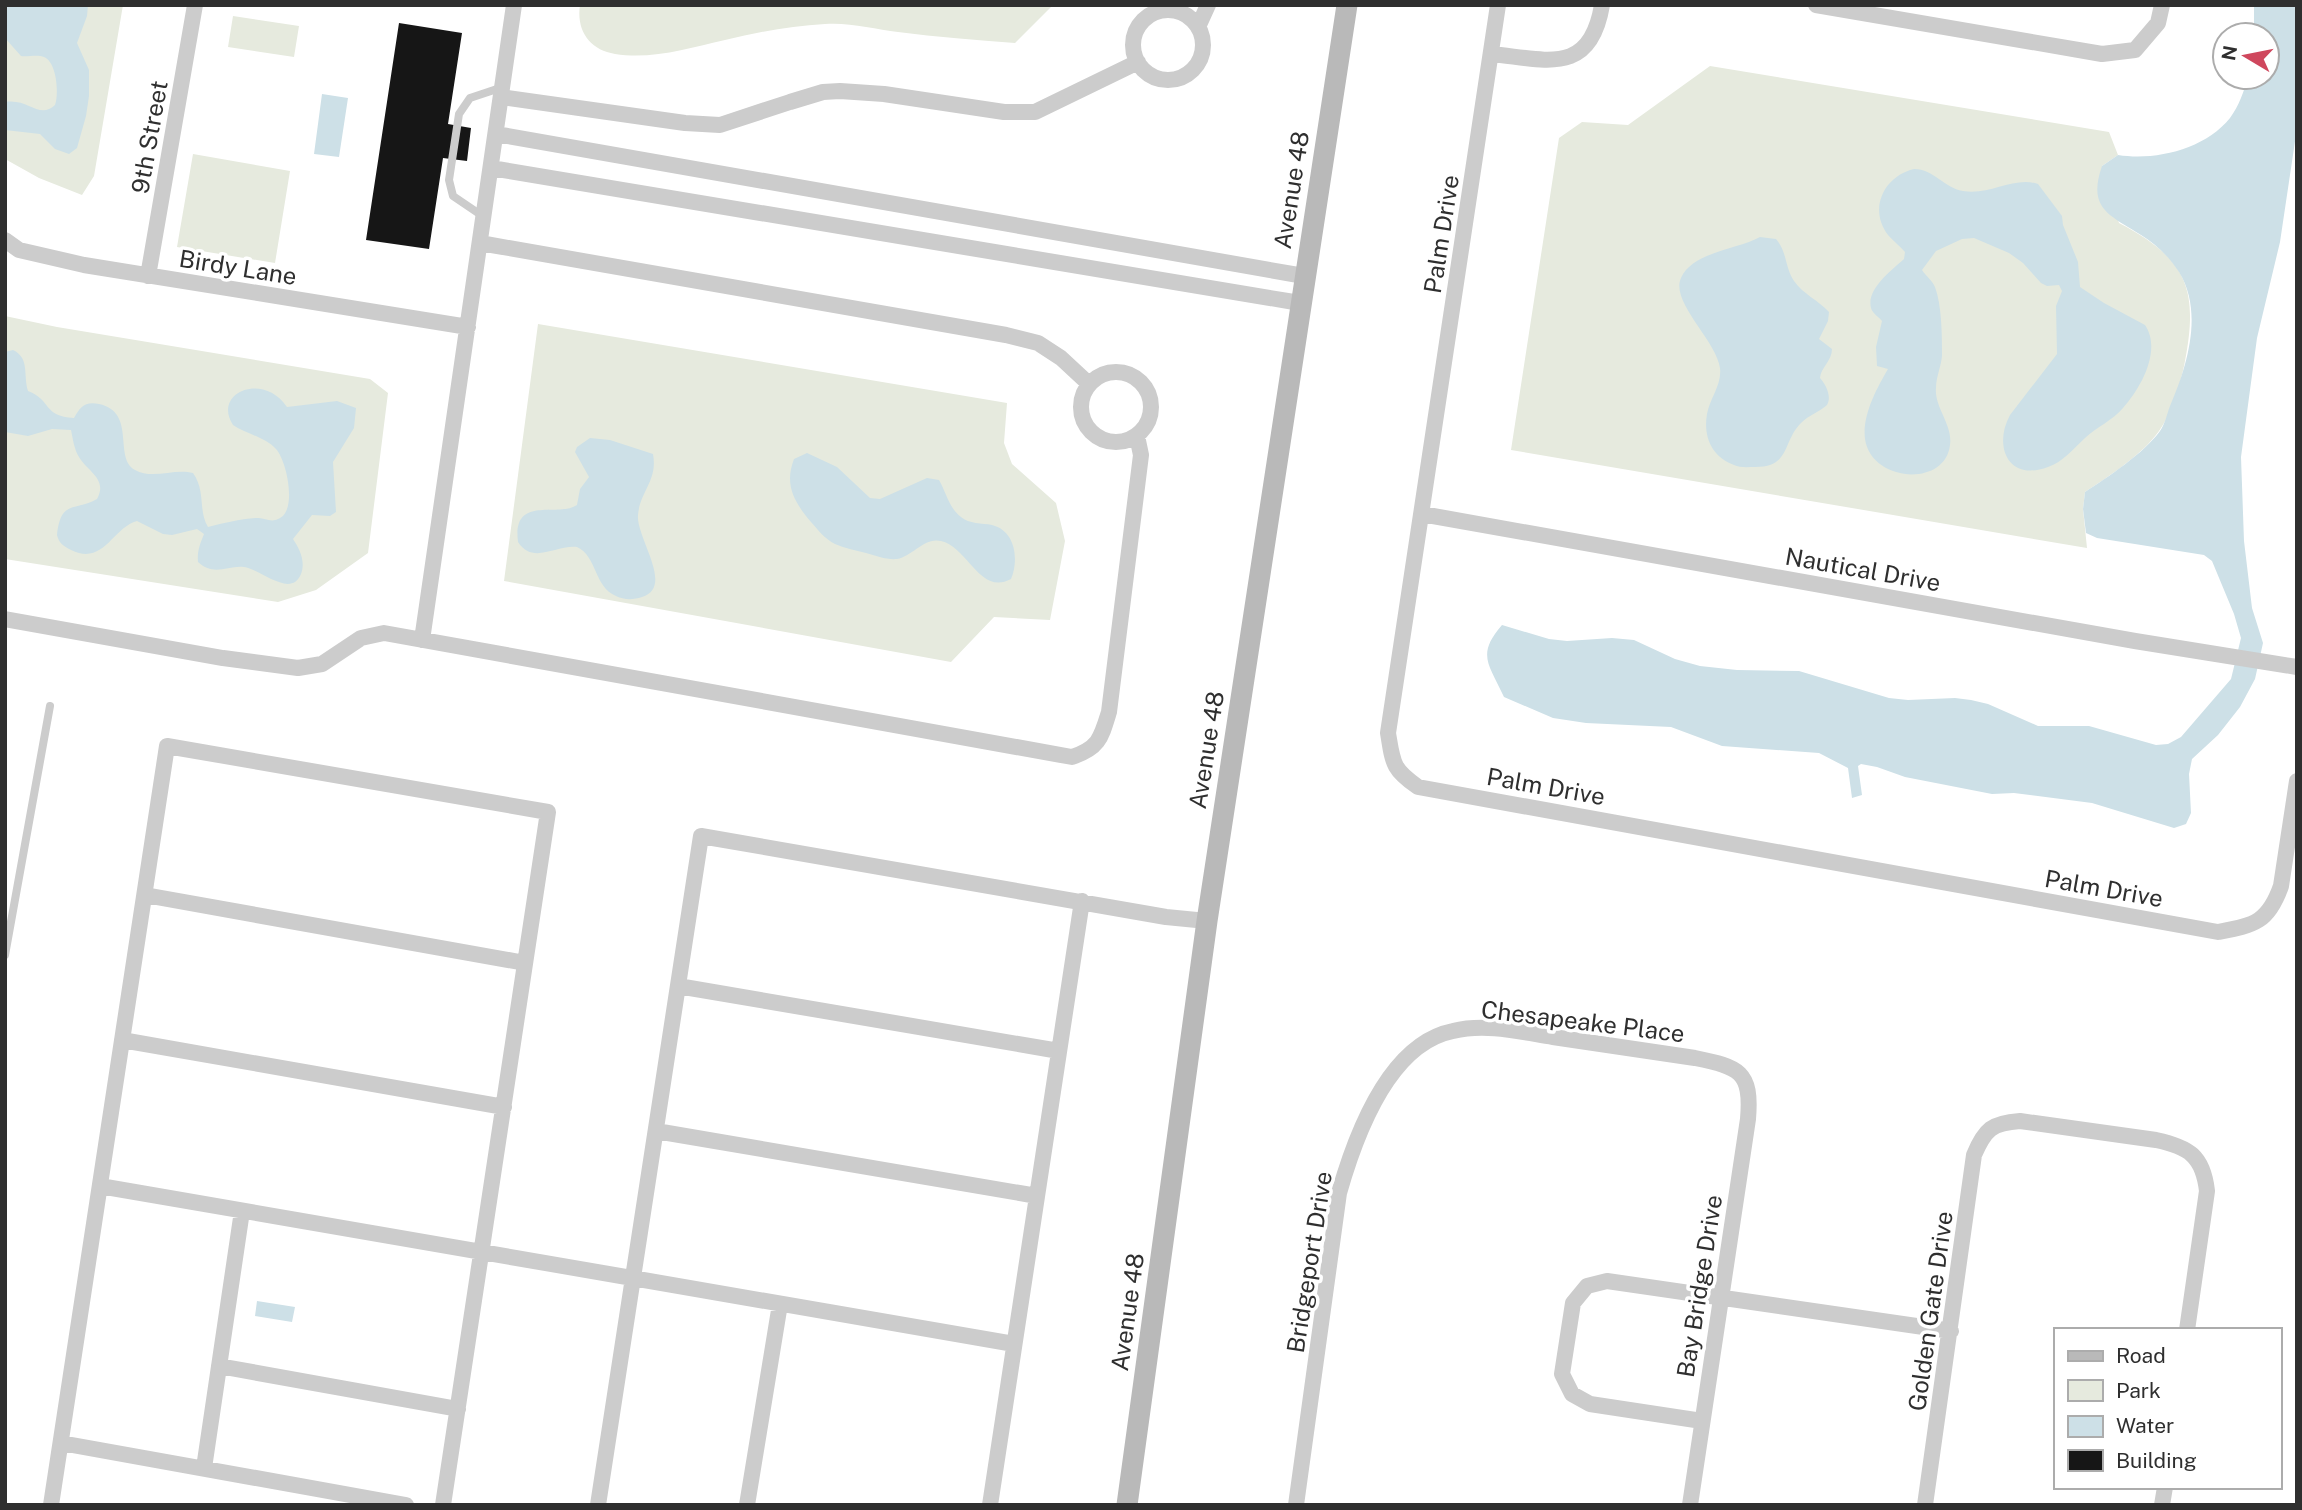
<svg xmlns="http://www.w3.org/2000/svg" width="2302" height="1510" font-family="'Public Sans',sans-serif">
<style>
.green{fill:#e6eade}
.water{fill:#cde0e7}
.building{fill:#161616}
.lines{fill:none;stroke-linecap:round;stroke-linejoin:round}
.lane{stroke:#ccc;stroke-width:8}
.street{stroke:#ccc;stroke-width:16}
.secondary{stroke:#b9b9b9;stroke-width:21}
.labels{text-anchor:middle;dominant-baseline:central;stroke-width:7;stroke-linejoin:round;paint-order:stroke}
.street-label{font-size:24px;fill:#2f2f2f;stroke:#fff}
</style>
<rect width="100%" height="100%" fill="#fff"/>
<path class="green" d="M 5,5 L 123,5 L 94,176 L 82,195 L 39,178 L 5,159 Z
M 580,5 L 1053,5 L 1015,43 C 976,40 937,37 898,32 C 875,29 848,22 825,24 C 791,26 758,32 725,40 C 689,48 652,60 615,54 C 590,50 576,31 580,5 Z
M 233,16 L 299,26 L 294,57 L 228,47 Z
M 1710,66 L 2109,132 L 2118,155 L 2102,166 L 2119,223 C 2186,258 2199,288 2185,361 C 2182,379 2170,417 2159,431 C 2143,454 2108,477 2085,492 L 2083,509 L 2087,548 L 1511,450 L 1559,138 L 1582,122 L 1628,125 Z
M 193,154 L 290,171 L 275,263 L 177,247 Z
M 5,316 L 57,327 L 370,379 L 388,393 L 368,553 L 316,590 L 278,602 L 5,559 Z
M 538,324 L 1007,403 L 1004,443 L 1012,464 L 1056,503 L 1065,541 L 1050,620 L 994,617 L 951,662 L 504,581 Z"/>
<path class="water" d="M 5,5 L 88,5 L 87,16 L 77,43 L 89,70 L 89,96 L 86,116 L 77,148 L 69,154 L 55,149 L 40,134 L 5,130 L 5,102 C 29,98 39,120 55,105 C 59,94 57,62 44,57 C 38,54 28,57 21,56 L 5,38 Z
M 2254,5 L 2297,5 L 2297,128 L 2280,242 L 2257,338 L 2241,457 L 2244,541 L 2252,608 L 2263,643 L 2255,679 L 2240,707 L 2218,735 L 2192,759 L 2189,774 L 2191,813 L 2186,824 L 2174,828 L 2092,803 L 2014,793 L 1992,794 L 1905,777 L 1877,767 L 1861,764 L 1858,766 L 1862,795 L 1852,798 L 1848,768 L 1819,753 L 1722,746 L 1671,727 L 1586,723 L 1553,718 L 1504,697 C 1489,664 1476,655 1502,625 L 1549,639 L 1567,641 L 1612,638 L 1634,640 L 1675,659 L 1700,666 L 1737,670 L 1799,671 L 1889,698 L 1908,700 L 1955,698 L 1971,700 L 1988,704 L 2038,726 L 2089,726 L 2156,745 L 2168,744 L 2181,737 L 2231,679 L 2241,638 L 2234,614 L 2212,561 L 2204,555 L 2097,538 L 2086,533 L 2083,509 L 2085,492 C 2108,477 2144,453 2160,431 C 2165,424 2167,414 2170,406 C 2187,367 2204,312 2179,272 C 2170,258 2156,244 2141,235 C 2110,215 2087,209 2102,166 L 2118,155 C 2156,161 2205,149 2230,118 C 2239,106 2244,91 2248,77 L 2267,77 L 2267,35 L 2254,35 Z
M 322,94 L 348,98 L 339,157 L 314,154 Z
M 1914,169 C 1934,169 1944,188 1963,191 C 1989,196 2014,176 2038,184 L 2062,216 L 2063,225 L 2078,262 L 2080,287 L 2104,303 L 2145,325 C 2162,350 2141,388 2123,408 C 2113,420 2097,427 2085,438 C 2073,449 2063,462 2048,467 C 2008,482 1993,446 2010,415 L 2057,354 L 2056,306 L 2062,291 L 2059,285 L 2047,286 L 2041,283 L 2023,263 L 2009,253 L 1974,238 L 1962,239 L 1936,251 L 1922,270 C 1926,276 1932,280 1935,287 C 1942,306 1942,336 1942,356 C 1941,367 1936,377 1936,388 C 1934,407 1953,425 1950,445 C 1945,488 1871,482 1865,439 C 1862,415 1877,388 1888,369 L 1877,366 L 1876,347 L 1882,321 C 1879,317 1872,313 1871,308 C 1866,289 1892,270 1904,259 L 1905,252 C 1900,246 1893,241 1888,235 C 1868,209 1884,176 1914,169 Z
M 1760,237 L 1776,239 C 1787,251 1785,268 1794,281 C 1803,294 1818,300 1829,312 L 1828,321 L 1819,339 L 1832,349 C 1832,361 1821,367 1820,378 C 1826,385 1832,396 1827,405 C 1819,412 1809,415 1801,423 C 1782,442 1791,467 1755,467 C 1748,467 1740,468 1734,465 C 1712,457 1703,437 1707,414 C 1710,398 1722,385 1720,368 C 1716,340 1670,302 1681,278 C 1692,252 1739,249 1760,237 Z
M 13,350 C 30,358 23,375 28,391 C 52,400 42,416 74,418 C 80,407 85,401 99,404 C 137,412 113,458 135,470 C 153,480 174,468 193,473 C 206,491 198,511 208,527 C 224,523 240,519 257,518 C 264,517 270,523 278,519 C 298,512 287,461 276,449 C 265,437 246,434 233,425 C 212,393 263,371 287,407 L 337,401 L 356,408 L 354,428 L 333,462 L 336,512 L 330,516 L 312,515 L 293,539 C 299,548 306,561 301,574 C 291,599 260,569 244,567 C 228,565 214,577 198,562 C 197,551 200,544 204,534 L 197,529 L 172,535 L 163,534 L 137,521 C 112,528 104,566 71,550 C 63,546 59,543 57,535 C 61,499 74,512 97,499 C 108,479 88,472 79,457 C 74,449 73,439 71,430 L 52,429 L 28,436 L 5,432 L 5,352 Z
M 590,438 L 610,440 L 653,454 C 658,481 640,491 638,515 C 636,538 675,587 642,597 C 633,600 624,600 616,596 C 594,587 597,556 577,547 C 555,545 533,565 518,542 C 512,494 558,518 577,505 L 580,489 L 589,477 L 575,452 L 577,447 Z
M 807,453 L 837,467 L 870,498 L 880,499 L 927,478 L 939,480 C 946,492 949,508 961,517 C 969,524 982,523 992,525 C 1016,531 1019,560 1011,579 C 980,596 968,547 941,541 C 924,537 913,556 897,559 C 887,560 876,556 866,553 C 855,550 844,548 835,544 C 825,539 818,530 811,522 C 794,502 784,485 794,459 Z
M 257,1301 L 295,1307 L 292,1322 L 255,1316 Z"/>
<path class="building" d="M 399,23 L 462,33 L 448,124 L 471,128 L 467,161 L 443,158 L 429,249 L 366,240 Z"/>
<g class="lines">
<path class="lane" d="M 484,217 L 453,196 L 449,180 L 459,114 L 470,98 L 503,87
M 5,955 L 50,706"/>
<path class="street" d="M 1498,5 L 1388,733 C 1393,763 1392,769 1418,787 L 2218,932 C 2254,925 2268,923 2281,886 L 2297,781
M 1816,5 L 2102,54 L 2135,50 L 2158,23 L 2162,5
M1133 45a35 35 0 1 1 70 0a35 35 0 1 1-70 0Z
M 1198,27 L 1208,5
M 1491,54 C 1545,59 1590,77 1602,5
M 501,97 L 685,123 L 720,125 L 790,102 L 823,92 L 840,91 L 884,94 L 1004,112 L 1035,112 L 1138,62
M 496,134 L 1304,276
M 491,168 L 1300,303
M 5,240 L 19,250 L 84,265 L 468,327
M 480,243 L 1006,335 L 1038,343 L 1061,358 L 1089,384
M 148,276 L 195,5
M1081 407a35 35 0 1 1 70 0a35 35 0 1 1-70 0Z
M 1421,516 L 1433,516 L 2135,641 L 2297,667
M 5,619 L 223,658 L 298,668 L 322,664 L 361,638 L 384,633 L 1072,757 C 1099,748 1101,738 1109,712 L 1141,455 L 1137,436
M 422,640 L 514,5
M 145,895 L 525,963
M 678,986 L 1059,1051
M 122,1040 L 504,1107
M 656,1131 L 1037,1196
M 100,1186 L 1014,1344
M 219,1366 L 458,1409
M 1702,1421 L 1590,1404 L 1572,1394 L 1562,1374 L 1573,1303 L 1587,1286 L 1607,1281 L 1951,1331
M 61,1443 L 406,1505
M 204,1468 L 242,1211
M 51,1505 L 167,746 L 548,812 L 443,1505
M 598,1505 L 701,836 L 1166,917 L 1207,921
M 747,1505 L 780,1304
M 990,1505 L 1082,901
M 1296,1505 L 1339,1193 C 1355,1137 1388,1044 1453,1031 C 1486,1023 1521,1032 1553,1037 C 1601,1044 1648,1051 1695,1058 C 1739,1067 1752,1071 1748,1119 L 1690,1505
M 1925,1505 L 1974,1155 C 1985,1129 1992,1123 2020,1121 L 2156,1140 C 2189,1147 2203,1156 2207,1191 L 2187,1330
M 2162,1505 L 2165,1487"/>
<path class="secondary" d="M 1127,1505 L 1207,921 L 1347,5"/>
</g>
<g class="labels">
<g class="street-label">
<text transform="translate(149 137) rotate(-80)">9th Street</text>
<text transform="translate(1291 190) rotate(-81)">Avenue 48</text>
<text transform="translate(1441 234) rotate(-81)">Palm Drive</text>
<text transform="translate(238 267) rotate(9)">Birdy Lane</text>
<text transform="translate(1863 569) rotate(10)">Nautical Drive</text>
<text transform="translate(1206 750) rotate(-81)">Avenue 48</text>
<text transform="translate(1546 786) rotate(10)">Palm Drive</text>
<text transform="translate(2104 888) rotate(10)">Palm Drive</text>
<text transform="translate(1583 1021) rotate(7)">Chesapeake Place</text>
<text transform="translate(1309 1262) rotate(-81)">Bridgeport Drive</text>
<text transform="translate(1699 1286) rotate(-81)">Bay Bridge Drive</text>
<text transform="translate(1930 1311) rotate(-82)">Golden Gate Drive</text>
<text transform="translate(1127 1312) rotate(-82)">Avenue 48</text>
</g>
</g>
<rect width="2302" height="1510" fill="none" stroke="#2f2f2f" stroke-width="14"/>
<rect x="2054" y="1328" width="228" height="161" fill="#ffffff" stroke="#acacac" stroke-width="2"/>
<rect x="2068" y="1351" width="35" height="10" fill="#b9b9b9" stroke="#acacac" stroke-width="2"/>
<text x="2116" y="1363" font-size="21" fill="#2f2f2f">Road</text>
<rect x="2068" y="1380" width="35" height="21" fill="#e6eade" stroke="#acacac" stroke-width="2"/>
<text x="2116" y="1398" font-size="21" fill="#2f2f2f">Park</text>
<rect x="2068" y="1416" width="35" height="21" fill="#cde0e7" stroke="#acacac" stroke-width="2"/>
<text x="2116" y="1433" font-size="21" fill="#2f2f2f">Water</text>
<rect x="2068" y="1450" width="35" height="21" fill="#161616" stroke="#acacac" stroke-width="2"/>
<text x="2116" y="1468" font-size="21" fill="#2f2f2f">Building</text>
<g transform="translate(2246 56) rotate(280)"><circle r="33" fill="#ffffff" stroke="#acacac" stroke-width="2"/>
<path d="M0-5L12 26L0 18L-12 26Z" fill="#cf475d"/>
<text y="-10" font-size="19" font-weight="bold" text-anchor="middle" fill="#2f2f2f">N</text>
</g>
</svg>
